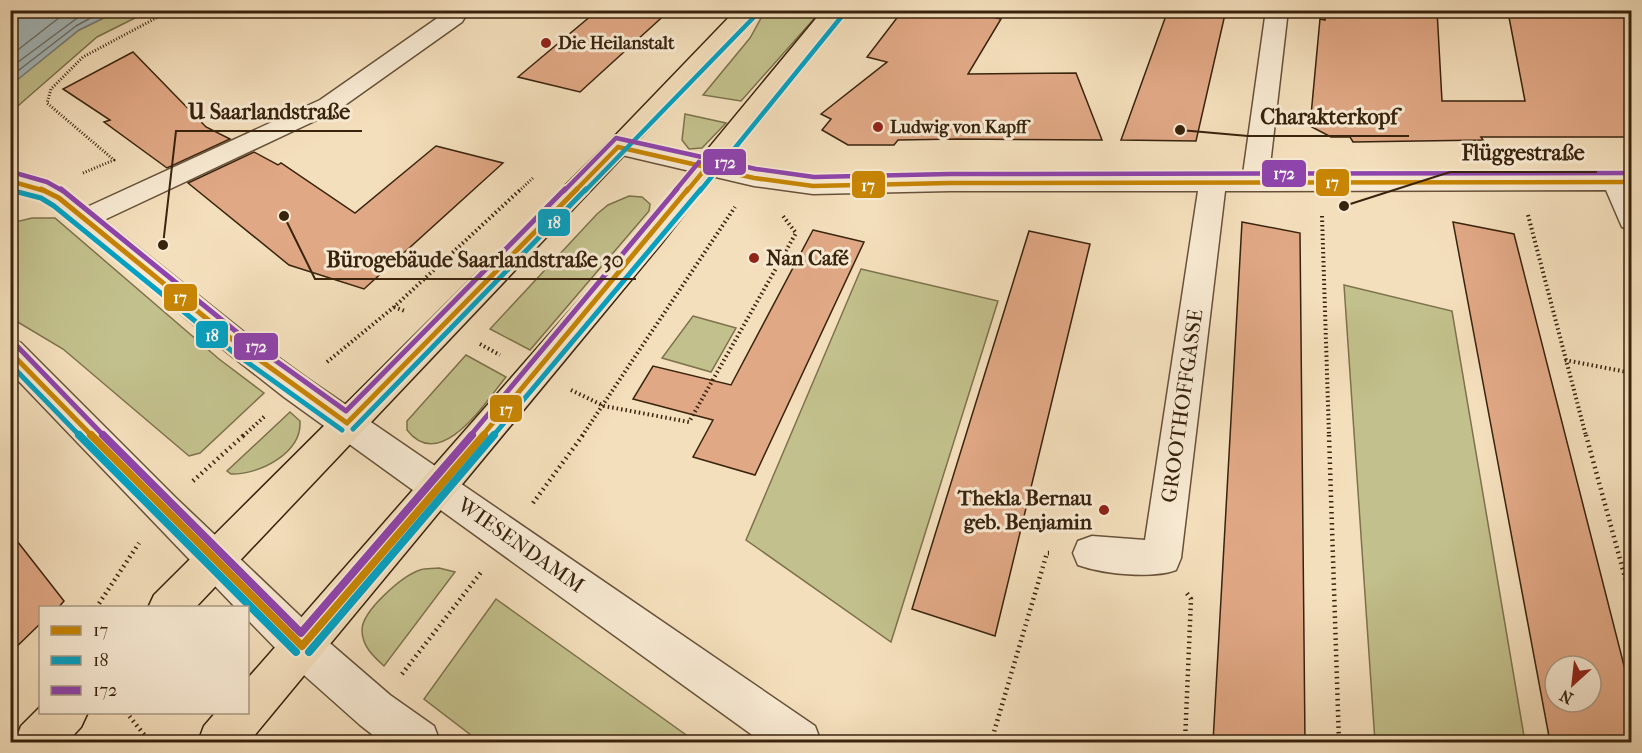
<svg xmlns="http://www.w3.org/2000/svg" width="1642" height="753" font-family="'IM FELL French Canon',serif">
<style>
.green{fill:#c2c08c;stroke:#7d724c;stroke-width:1.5}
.water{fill:#a3b9bd;stroke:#787d77;stroke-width:1.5}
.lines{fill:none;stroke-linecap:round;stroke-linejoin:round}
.shore{stroke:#6e6e65;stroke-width:1.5}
.building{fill:#e1a885;stroke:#38230d;stroke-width:1.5;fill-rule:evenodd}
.minor-casing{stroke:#675239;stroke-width:3}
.major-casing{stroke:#38230d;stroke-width:3}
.path-far2{stroke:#38230d;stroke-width:3;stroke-dasharray:1 2;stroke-linecap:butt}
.path-far1{stroke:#38230d;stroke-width:4;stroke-dasharray:1.5 3;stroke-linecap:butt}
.path{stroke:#38230d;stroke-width:4.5;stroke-dasharray:1.5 4;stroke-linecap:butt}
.minor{fill:#f8ead3;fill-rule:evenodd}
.major{fill:#f4dfbc;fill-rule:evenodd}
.bus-1-far2-casing{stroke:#f8ead3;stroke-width:8}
.bus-1-far1-casing{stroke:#f8ead3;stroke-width:10}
.bus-1-casing{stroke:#f8ead3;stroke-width:12}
.bus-2-far2-casing{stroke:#f8ead3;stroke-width:8}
.bus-2-far1-casing{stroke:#f8ead3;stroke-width:10}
.bus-2-casing{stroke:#f8ead3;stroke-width:12}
.bus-3-far2-casing{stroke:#f8ead3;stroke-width:8}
.bus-3-far1-casing{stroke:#f8ead3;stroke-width:10}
.bus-3-casing{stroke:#f8ead3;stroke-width:12}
.bus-1-far2{stroke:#c78503;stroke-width:4.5}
.bus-1-far1{stroke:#c78503;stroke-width:5}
.bus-1{stroke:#c78503;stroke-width:8}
.bus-2-far2{stroke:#03a2c4;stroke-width:4.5}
.bus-2-far1{stroke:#03a2c4;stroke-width:5}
.bus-2{stroke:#03a2c4;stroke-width:8}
.bus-3-far2{stroke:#8e44ad;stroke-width:4.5}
.bus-3-far1{stroke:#8e44ad;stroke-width:5}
.bus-3{stroke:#8e44ad;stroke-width:8}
.poi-dot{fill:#8f2418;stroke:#f8ead3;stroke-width:2}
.labels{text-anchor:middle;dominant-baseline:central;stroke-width:6;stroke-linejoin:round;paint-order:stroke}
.far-poi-label{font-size:18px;font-weight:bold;fill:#38230d;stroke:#f8ead3;text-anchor:start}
.poi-label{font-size:21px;font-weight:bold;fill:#38230d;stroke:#f8ead3;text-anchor:start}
.street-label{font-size:21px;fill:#38230d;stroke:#f8ead3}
.leader{fill:none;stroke:#38230d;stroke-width:2}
.callout-dot{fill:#38230d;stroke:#f8ead3;stroke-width:2}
.callout-label{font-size:22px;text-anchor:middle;font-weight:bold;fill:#38230d;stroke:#f8ead3;stroke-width:6;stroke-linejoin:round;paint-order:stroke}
.line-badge{stroke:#f8ead3;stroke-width:2}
.badge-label{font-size:16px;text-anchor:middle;font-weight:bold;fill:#fff}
</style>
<rect width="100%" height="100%" fill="#f4dfbc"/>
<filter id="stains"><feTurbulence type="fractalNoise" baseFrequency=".00333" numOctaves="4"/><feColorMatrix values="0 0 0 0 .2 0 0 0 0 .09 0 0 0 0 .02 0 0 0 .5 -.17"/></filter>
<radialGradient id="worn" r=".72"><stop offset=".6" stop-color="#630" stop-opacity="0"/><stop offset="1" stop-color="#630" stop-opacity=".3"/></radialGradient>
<path class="green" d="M 118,11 L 149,11 L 97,37 L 11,112 L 10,85 L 79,30 Z
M 765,11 L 821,11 L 741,101 L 703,95 L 750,38 Z
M 685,114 L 726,123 L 702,148 L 689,149 L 682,140 Z
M 629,196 L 642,197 L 650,204 L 649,211 L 530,350 L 490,329 L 597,214 L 608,205 Z
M 32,218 L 55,218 L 219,359 L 264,393 L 200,453 L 189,456 L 63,349 L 11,318 L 11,223 Z
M 861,269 L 998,301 L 891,642 L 746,540 Z
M 1344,285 L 1452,311 L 1525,742 L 1375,742 Z
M 693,316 L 736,328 L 711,372 L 662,358 Z
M 466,355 L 506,377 C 486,401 441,474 407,430 L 407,421 Z
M 290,412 L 300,421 C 302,453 259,475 231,474 L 227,471 Z
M 439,568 L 455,572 L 384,666 C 373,656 362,646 362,630 C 362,611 402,576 420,570 C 425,568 433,569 439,568 Z
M 496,599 L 696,742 L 480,742 L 424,699 Z"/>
<path class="water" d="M 11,10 L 118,10 L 118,11 L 79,30 L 11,85 Z"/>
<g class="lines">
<path class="shore" d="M 10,56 L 69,10
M 10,68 L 88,10
M 10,77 L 76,26 L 105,10"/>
</g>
<path class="building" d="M 598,10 L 670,10 L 580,92 L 518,77 Z
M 903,10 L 961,10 L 1001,19 L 968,74 L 1076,73 L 1102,140 L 957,139 L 898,140 L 894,145 L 848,145 L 822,130 L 831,119 L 821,114 L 887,62 L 867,57 Z
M 1168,10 L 1226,10 L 1196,141 L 1121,140 Z
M 1326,10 L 1437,10 L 1442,101 L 1525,101 L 1508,12 L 1632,12 L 1632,137 L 1481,137 L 1483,140 L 1353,142 L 1350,137 L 1331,137 L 1310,126 L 1320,19 L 1325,20 Z
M 133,52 L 206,127 L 230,139 L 167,168 L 104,122 L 110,120 L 63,89 Z
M 436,146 L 503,163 L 364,289 L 289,265 L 188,183 L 254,152 L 278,165 L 281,163 L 355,213 Z
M 1242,222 L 1300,233 L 1305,742 L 1213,742 Z
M 1453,222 L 1514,234 L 1632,697 L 1632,742 L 1550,742 ZM 1555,666 L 1591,666 L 1591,702 L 1555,702 Z
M 813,230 L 864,242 L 755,475 L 693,457 L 713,420 L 633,399 L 653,366 L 731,385 Z
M 1029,231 L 1090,244 L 995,636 L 912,609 Z
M 10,532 L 64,601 L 58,608 L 40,608 L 40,624 L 10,653 Z"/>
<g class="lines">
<g class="minor-casing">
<path id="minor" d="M 1266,10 L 1288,10 L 1269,174 L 1632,174 L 1632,230 L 1622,227 L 1606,190 L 1225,191 L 1181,558 L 1176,570 C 1152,579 1103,574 1078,565 L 1073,553 L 1078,541 L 1092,536 L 1145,540 L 1198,191 L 950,191 L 813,194 L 754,186 L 609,152 L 605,147 L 609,142 L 618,139 L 754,170 L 813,178 L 950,175 L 1243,174 Z
M 454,11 L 462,12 L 465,17 L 462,22 L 338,110 L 104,220 L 250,337 L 308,379 L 815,726 L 821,742 L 762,742 L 284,397 L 228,353 L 49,204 L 34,196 L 10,189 L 10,173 C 44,181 60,185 87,207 L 320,100 L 446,12 Z
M 10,339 L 21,343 L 176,498 L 317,632 L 390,695 L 434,726 L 440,742 L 382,742 L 360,725 L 287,660 L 248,620 L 248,608 L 236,608 L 10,372 Z"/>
</g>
<g class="major-casing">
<path id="major" d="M 736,10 L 758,10 L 627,152 L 195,608 L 148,608 L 154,595 L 609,142 Z
M 823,10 L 845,10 L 660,245 L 263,725 L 249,742 L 198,742 L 204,726 L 216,712 L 248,712 L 248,678 L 640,231 Z
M 40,707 L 40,712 L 88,712 L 81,727 L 67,742 L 15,742 L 21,726 Z"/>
</g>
<path class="path-far2" d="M 83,173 L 114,160 L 47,103 L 51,89 L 83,57 L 171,10
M 519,191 L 534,177"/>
<path class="path-far1" d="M 1528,215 L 1586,436
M 1322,216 L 1329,436
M 394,307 L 405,311
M 480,344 L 500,355
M 1565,360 L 1632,373
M 327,362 L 394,307 L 521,189
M 571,390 L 604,406 L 689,422 L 796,233 L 783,216
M 243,436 L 265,416
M 582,436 L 735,207"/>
<path class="path" d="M 1329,435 L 1339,742
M 1586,435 L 1632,603
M 193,481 L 244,435
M 533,503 L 583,435
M 96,608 L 139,543
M 402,674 L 482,571
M 126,712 L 150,742
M 991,742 L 1047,553 L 1049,553
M 1185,742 L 1191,599 L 1186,592"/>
<use href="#minor" class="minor"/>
<use href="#major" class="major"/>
<g class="bus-1-far2-casing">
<path id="bus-1-far2" d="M 618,147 L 754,178 L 813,186 L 950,183 L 1632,182
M 10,181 L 45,191
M 575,191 L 618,147
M 687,191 L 706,168"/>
</g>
<g class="bus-1-far1-casing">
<path id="bus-1-far1" d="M 41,189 L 59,198 L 239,345 L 347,423
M 10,352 L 92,436
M 347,423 L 577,189
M 482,436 L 688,189"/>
</g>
<g class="bus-1-casing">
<path id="bus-1" d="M 91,435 L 302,646
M 302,646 L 484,435"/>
</g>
<g class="bus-2-far2-casing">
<path id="bus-2-far2" d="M 10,190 L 13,191
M 585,191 L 755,16
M 700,191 L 842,16"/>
</g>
<g class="bus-2-far1-casing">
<path id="bus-2-far1" d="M 10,190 L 41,198 L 54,206 L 233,352 L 342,430
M 10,364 L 80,436
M 353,429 L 586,189
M 493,436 L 701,189"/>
</g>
<g class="bus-2-casing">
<path id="bus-2" d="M 79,435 L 296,652
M 309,652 L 494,435"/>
</g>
<g class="bus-3-far2-casing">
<path id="bus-3-far2" d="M 12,172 L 47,182 L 63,191
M 564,191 L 616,138 L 756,169 L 814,177 L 950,174 L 1632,173
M 675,191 L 699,162"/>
</g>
<g class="bus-3-far1-casing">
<path id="bus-3-far1" d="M 61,189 L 244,338 L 346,411 L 565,189
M 16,345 L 104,436
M 470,436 L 677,189"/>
</g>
<g class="bus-3-casing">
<path id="bus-3" d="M 103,435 L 301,633 L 472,435"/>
</g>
<use href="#bus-1-far2" class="bus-1-far2"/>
<use href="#bus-1-far1" class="bus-1-far1"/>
<use href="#bus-1" class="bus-1"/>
<use href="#bus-2-far2" class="bus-2-far2"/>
<use href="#bus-2-far1" class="bus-2-far1"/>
<use href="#bus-2" class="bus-2"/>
<use href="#bus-3-far2" class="bus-3-far2"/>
<use href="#bus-3-far1" class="bus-3-far1"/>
<use href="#bus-3" class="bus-3"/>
</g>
<g class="poi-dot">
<circle cx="546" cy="43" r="6"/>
<circle cx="878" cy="127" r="6"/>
<circle cx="754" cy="258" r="6"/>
<circle cx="1104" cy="510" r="6"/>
</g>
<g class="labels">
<g class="far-poi-label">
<text x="558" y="43">Die Heilanstalt</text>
<text x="890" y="127">Ludwig von Kapff</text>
</g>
<g class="poi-label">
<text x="766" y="258">Nan Café</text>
<text x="1092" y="498" text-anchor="end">Thekla Bernau<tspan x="1092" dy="24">geb. Benjamin</tspan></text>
</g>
<g class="street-label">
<text transform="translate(1182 406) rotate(-82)">GROOTHOFFGASSE</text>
<text transform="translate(521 545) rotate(35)">WIESENDAMM</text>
</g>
</g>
<path class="leader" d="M163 245L176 131H362M1180 130L1248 136H1409M1344 206L1450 172H1597M284 216L315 279H636"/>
<g class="callout-dot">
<circle cx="163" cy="245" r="6"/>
<circle cx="1180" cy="130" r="6"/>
<circle cx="1344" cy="206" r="6"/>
<circle cx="284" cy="216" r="6"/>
</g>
<g class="callout-label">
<text x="269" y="119">U Saarlandstraße</text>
<text x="1329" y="124">Charakterkopf</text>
<text x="1523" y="160">Flüggestraße</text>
<text x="475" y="267">Bürogebäude Saarlandstraße 30</text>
</g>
<g class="line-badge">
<rect x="702" y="148" width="45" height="28" rx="6" fill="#8e44ad"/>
<rect x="1261" y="159" width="46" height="29" rx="6" fill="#8e44ad"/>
<rect x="1315" y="168" width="35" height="29" rx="6" fill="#c78503"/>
<rect x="851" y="170" width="35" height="29" rx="6" fill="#c78503"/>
<rect x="537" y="208" width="34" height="29" rx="6" fill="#03a2c4"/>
<rect x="163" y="283" width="35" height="29" rx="6" fill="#c78503"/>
<rect x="195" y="320" width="34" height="29" rx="6" fill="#03a2c4"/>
<rect x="233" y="332" width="46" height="29" rx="6" fill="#8e44ad"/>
<rect x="489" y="394" width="34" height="29" rx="6" fill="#c78503"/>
</g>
<g class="badge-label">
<text x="725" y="168">172</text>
<text x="1284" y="179">172</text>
<text x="1332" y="188">17</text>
<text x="868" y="191">17</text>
<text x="554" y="228">18</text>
<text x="180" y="303">17</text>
<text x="212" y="341">18</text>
<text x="256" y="352">172</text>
<text x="506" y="415">17</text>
</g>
<rect width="1642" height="753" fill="none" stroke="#f4dfbc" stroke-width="36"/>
<rect x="12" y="12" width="1618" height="729" fill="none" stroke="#38230d" stroke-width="3"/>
<rect x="18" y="18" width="1606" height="717" fill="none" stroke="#38230d" stroke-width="1.5"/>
<rect x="39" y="606" width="210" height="108" fill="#f8ead3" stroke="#ab9a84" stroke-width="1.5"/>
<rect x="51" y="626" width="30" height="9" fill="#c78503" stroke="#ab9a84" stroke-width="1.5"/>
<text x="93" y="636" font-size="18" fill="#38230d">17</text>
<rect x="51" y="656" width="30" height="9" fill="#03a2c4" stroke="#ab9a84" stroke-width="1.5"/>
<text x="93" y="666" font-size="18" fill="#38230d">18</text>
<rect x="51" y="686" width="30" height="9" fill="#8e44ad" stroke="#ab9a84" stroke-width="1.5"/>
<text x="93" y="696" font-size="18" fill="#38230d">172</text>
<g transform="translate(1573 684) rotate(207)"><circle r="28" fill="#f8ead3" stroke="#ab9a84" stroke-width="1.5"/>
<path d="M0-4.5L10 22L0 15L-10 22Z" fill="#8f2418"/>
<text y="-9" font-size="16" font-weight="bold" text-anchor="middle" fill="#38230d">N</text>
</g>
<rect width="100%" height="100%" filter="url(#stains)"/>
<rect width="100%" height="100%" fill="url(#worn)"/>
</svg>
